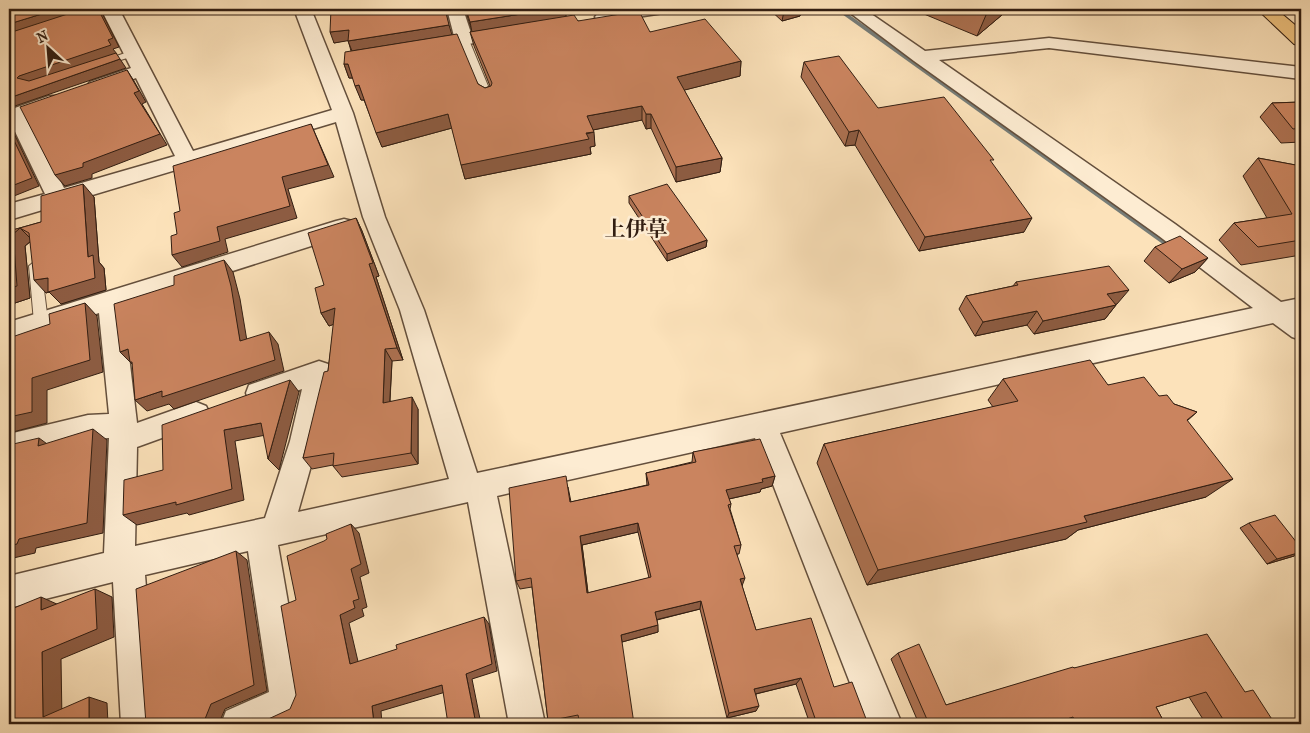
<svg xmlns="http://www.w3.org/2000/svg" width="1310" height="733" font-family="'IM FELL French Canon','Noto Serif JP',serif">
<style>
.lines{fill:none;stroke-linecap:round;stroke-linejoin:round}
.stream{fill:#767c77;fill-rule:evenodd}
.service-casing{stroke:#644f3c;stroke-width:2}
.minor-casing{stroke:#644f3c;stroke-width:3}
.primary-casing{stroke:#321e12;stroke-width:2}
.service{fill:#fdecd2;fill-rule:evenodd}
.minor{fill:#fdecd2;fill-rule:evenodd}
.primary{fill:#eec17d;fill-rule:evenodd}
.wall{fill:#ae7252;stroke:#321e12;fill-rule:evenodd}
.shaded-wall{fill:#8d5c42;stroke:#321e12}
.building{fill:#ca845f;stroke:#321e12;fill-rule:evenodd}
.labels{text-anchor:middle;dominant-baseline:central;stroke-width:5;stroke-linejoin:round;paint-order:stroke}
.quarter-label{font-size:21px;font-weight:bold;fill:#321e12;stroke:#fdecd2}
</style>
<rect width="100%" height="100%" fill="#fce2ba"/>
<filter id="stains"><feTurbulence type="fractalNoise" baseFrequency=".004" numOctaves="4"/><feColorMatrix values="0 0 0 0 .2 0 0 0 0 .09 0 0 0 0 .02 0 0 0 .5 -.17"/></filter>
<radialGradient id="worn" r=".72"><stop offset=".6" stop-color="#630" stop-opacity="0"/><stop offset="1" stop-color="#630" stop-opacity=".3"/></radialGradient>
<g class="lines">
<path class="stream" d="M 835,9 L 841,9 L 1177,246 L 1178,248 L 1177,250 L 1171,250 Z"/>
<g class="service-casing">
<path id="service" d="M 464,37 L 469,40 L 493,98 L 492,100 L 488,101 L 483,98 L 459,40 Z
M 134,50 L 139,53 L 137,55 L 101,66 L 96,63 Z
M 35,261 L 41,266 L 48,322 L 41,327 L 34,322 L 29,266 Z"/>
</g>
<g class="minor-casing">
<path id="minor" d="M 101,9 L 119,9 L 193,151 L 332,110 L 294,9 L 311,9 L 353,113 L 385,217 L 424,310 L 477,473 L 1253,308 L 1159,236 L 914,61 L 845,9 L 864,9 L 925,51 L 1049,38 L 1301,67 L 1301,79 L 1049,48 L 939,60 L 1175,224 L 1281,302 L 1301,298 L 1301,340 L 1292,337 L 1273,323 L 780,433 L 902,724 L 866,724 L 755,438 L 497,496 L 545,724 L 509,724 L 468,502 L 278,545 L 305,701 L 300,713 L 277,724 L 221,724 L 226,711 L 269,692 L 248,551 L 145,575 L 157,724 L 121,724 L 113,582 L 9,608 L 9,576 L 104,553 L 109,438 L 88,439 L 9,458 L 9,434 L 88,415 L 109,414 L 99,313 L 9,342 L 9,322 L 336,221 L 344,219 L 352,221 L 355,227 L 352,233 L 123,306 L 137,423 L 196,402 L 206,406 L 210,414 L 206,422 L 137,447 L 135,546 L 265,518 L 290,441 L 302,389 L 259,404 L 249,401 L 246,393 L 249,385 L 319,361 L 328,364 L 332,372 L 318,441 L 298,512 L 449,479 L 400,310 L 363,217 L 336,122 L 9,220 L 9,204 L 45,194 L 9,119 L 9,110 L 49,96 L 63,96 L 66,100 L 63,104 L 27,117 L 64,188 L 175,156 L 136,78 L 104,90 L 90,90 L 87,86 L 90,82 L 131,68 Z
M 447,9 L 463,9 L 471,33 L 506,28 L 512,29 L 515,33 L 512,37 L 506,38 L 424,51 L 418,50 L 415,46 L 418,42 L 454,36 Z
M 625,9 L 666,9 L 663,13 L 657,14 L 604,22 L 598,21 L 595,17 L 598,13 Z"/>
</g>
<g class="primary-casing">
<path id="primary" d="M 1257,9 L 1276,9 L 1301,30 L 1301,46 L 1294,44 Z"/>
</g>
<use href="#service" class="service"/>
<use href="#minor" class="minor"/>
<use href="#primary" class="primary"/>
</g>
<path class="wall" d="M 331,9 L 446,9 L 445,9 L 451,35 L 478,84 L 485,88 L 490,86 L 474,46 L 470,32 L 472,31 L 465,9 L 565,9 L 566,16 L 578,21 L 650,32 L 741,61 L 740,76 L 684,90 L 722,158 L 720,172 L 676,182 L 651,128 L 646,129 L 642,120 L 593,130 L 595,146 L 590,147 L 591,154 L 465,179 L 452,128 L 382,147 L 364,100 L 361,100 L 353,78 L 349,78 L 344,64 L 351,51 L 348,40 L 334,43 Z
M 769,9 L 801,9 L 800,16 L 782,21 Z
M 912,9 L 1009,9 L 977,36 Z
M 804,62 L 878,108 L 1024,232 L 919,251 L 855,145 L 845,146 L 801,77 Z
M 1301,102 L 1301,142 L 1281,143 L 1260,117 L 1272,103 Z
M 1258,158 L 1301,166 L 1301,255 L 1241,265 L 1219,240 L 1234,223 L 1267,218 L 1243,176 Z
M 629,196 L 707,240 L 706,247 L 667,261 L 629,203 Z
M 94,197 L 99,262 L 104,268 L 106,290 L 61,304 L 49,292 L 46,293 L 30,242 L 25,246 L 30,298 L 9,305 L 9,231 L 41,222 Z
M 356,218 L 362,231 L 379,276 L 376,277 L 403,360 L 392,361 L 390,401 L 418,409 L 418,464 L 342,477 L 333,466 L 333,465 L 312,469 L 303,458 L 328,371 L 334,324 L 329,326 L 321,313 L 324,285 Z
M 1155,247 L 1208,258 L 1195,272 L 1169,283 L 1144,261 Z
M 1016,282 L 1117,304 L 1115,304 L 1116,305 L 1105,319 L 1034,334 L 1027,325 L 975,336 L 959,309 L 966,296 L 1013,286 Z
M 1003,379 L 1108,385 L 1159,396 L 1174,404 L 1197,412 L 1187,421 L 1206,497 L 1078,530 L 1066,539 L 867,585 L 817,463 L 824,444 L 993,407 L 988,400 Z
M 693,452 L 775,476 L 772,486 L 761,489 L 760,492 L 729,499 L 731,504 L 730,509 L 741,545 L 739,554 L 737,554 L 742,586 L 756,630 L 834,687 L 868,724 L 810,724 L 796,684 L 756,694 L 756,711 L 727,718 L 700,609 L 657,620 L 658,632 L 622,642 L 579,721 L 561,724 L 550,724 L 548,721 L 532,587 L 520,589 L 516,581 L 568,487 L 571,502 L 647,485 L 646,473 L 692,462 ZM 638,532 L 649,578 L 588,593 L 582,545 Z
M 1249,523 L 1294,556 L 1267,564 L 1240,528 Z
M 898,653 L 946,705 L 1074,668 L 1245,692 L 1275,724 L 1206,724 L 1189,697 L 1156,707 L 1165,724 L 1061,724 L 1060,722 L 1053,724 L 919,724 L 891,659 Z"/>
<path class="shaded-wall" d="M 58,9 L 90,9 L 9,34 L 9,24 Z
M 98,9 L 102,13 L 119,47 L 113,49 L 117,54 L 25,84 L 17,78 L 19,76 L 108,40 Z
M 553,9 L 565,9 L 566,17 L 472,32 L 470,22 Z
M 791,9 L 801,9 L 800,16 L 782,21 L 784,11 Z
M 993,9 L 1009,9 L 977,36 L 986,15 Z
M 449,25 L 452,35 L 352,51 L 348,41 Z
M 349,30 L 352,40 L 334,43 L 330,32 Z
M 120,59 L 126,68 L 9,108 L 9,98 Z
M 741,61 L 740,76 L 677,92 L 677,77 Z
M 344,64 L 348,64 L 353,78 L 349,78 Z
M 127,70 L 134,81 L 146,102 L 142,104 L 167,145 L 92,174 L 92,178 L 65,186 L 55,175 L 83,163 L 134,93 Z
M 359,85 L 365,100 L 361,100 L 355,86 Z
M 642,106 L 642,120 L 588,131 L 587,116 Z
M 448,114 L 452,128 L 382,147 L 376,133 Z
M 646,114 L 651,114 L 651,128 L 646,129 Z
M 9,123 L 39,186 L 9,198 Z
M 311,124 L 334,177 L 288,189 L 297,218 L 225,239 L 228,252 L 182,267 L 172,255 L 217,227 L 282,177 Z
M 859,130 L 855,145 L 845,146 L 849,132 Z
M 594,132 L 595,146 L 590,147 L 591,154 L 465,179 L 461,165 Z
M 722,158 L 720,172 L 676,182 L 676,167 Z
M 83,184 L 94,197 L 99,262 L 104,268 L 106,290 L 61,304 L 49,292 L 46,293 L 34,280 L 48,278 L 88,257 Z
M 356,218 L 362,231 L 379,276 L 376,277 L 403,360 L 397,348 L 369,264 Z
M 1032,218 L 1024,232 L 919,251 L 925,237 Z
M 20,228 L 32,240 L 25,246 L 30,298 L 9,305 L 9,288 L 13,234 Z
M 707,240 L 706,247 L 667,261 L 667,254 Z
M 1208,258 L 1195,272 L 1169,283 L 1182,269 Z
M 224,260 L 233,272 L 240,299 L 249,353 L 240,341 Z
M 1129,290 L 1117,304 L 1096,308 L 1107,294 Z
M 85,303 L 97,316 L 103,372 L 47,390 L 47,423 L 9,433 L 9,417 L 32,378 Z
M 1116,305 L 1105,319 L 1034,334 L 1043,321 Z
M 335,308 L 343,321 L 329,326 L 321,313 Z
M 1037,311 L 1027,325 L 975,336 L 983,322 Z
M 269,332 L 278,344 L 284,371 L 174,409 L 169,404 L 147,411 L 135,400 L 162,391 Z
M 128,349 L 142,374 L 120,352 Z
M 385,349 L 392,361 L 389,414 L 383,403 Z
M 290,380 L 299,392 L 279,470 L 268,459 Z
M 412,397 L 418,409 L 418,464 L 411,453 Z
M 261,423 L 271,434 L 235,441 L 244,500 L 189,515 L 187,513 L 137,525 L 123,515 L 224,430 Z
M 93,429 L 107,440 L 103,533 L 36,548 L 35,553 L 9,559 L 9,546 L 19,539 Z
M 39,438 L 54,449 L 38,446 Z
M 775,476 L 772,486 L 761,489 L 760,492 L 724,500 L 726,490 L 762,479 Z
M 1233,479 L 1206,497 L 1078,530 L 1066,539 L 867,585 L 878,570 L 1084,516 Z
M 638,523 L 638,532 L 582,545 L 589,601 L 587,593 L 580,536 Z
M 351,524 L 359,533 L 369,573 L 360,577 L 367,607 L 362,609 L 364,616 L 349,623 L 360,670 L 350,664 L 340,615 L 353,601 L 351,569 Z
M 236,551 L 247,560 L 267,691 L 225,709 L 219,723 L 207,721 L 205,719 Z
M 1301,552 L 1294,556 L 1267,564 L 1277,559 Z
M 745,578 L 742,586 L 740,579 Z
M 95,589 L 112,597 L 114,637 L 61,659 L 62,722 L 43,717 L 42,652 Z
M 41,597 L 59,605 L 41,610 Z
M 701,601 L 700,609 L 655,620 L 655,612 Z
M 484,617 L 489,624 L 497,671 L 472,679 L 481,724 L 476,724 L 466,674 Z
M 658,625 L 658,632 L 622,642 L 621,635 Z
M 801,678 L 796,684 L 751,695 L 754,689 Z
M 442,685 L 449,691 L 381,711 L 382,724 L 374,724 L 372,706 Z
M 89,697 L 107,703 L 108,724 L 89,724 Z
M 759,706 L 756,711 L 727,718 L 729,713 Z"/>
<path class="building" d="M 9,9 L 58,9 L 9,24 Z
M 83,9 L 98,9 L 113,38 L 108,40 L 111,45 L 19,76 L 17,78 L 29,81 L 116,53 L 120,59 L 9,98 L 9,33 Z
M 331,9 L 445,9 L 449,25 L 348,41 L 349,30 L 330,32 Z
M 466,9 L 553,9 L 470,22 Z
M 782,9 L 791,9 L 784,11 Z
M 970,9 L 993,9 L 986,15 Z
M 639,11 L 650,32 L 705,19 L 741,61 L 677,77 L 722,158 L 676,167 L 651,114 L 646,114 L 642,106 L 587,116 L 594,132 L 586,133 L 589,139 L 461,165 L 448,114 L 376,133 L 359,85 L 355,86 L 348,64 L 344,64 L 345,52 L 457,34 L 478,84 L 485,88 L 491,86 L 492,83 L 470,32 L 574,15 L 578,21 Z
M 839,56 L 878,108 L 944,97 L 994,160 L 990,160 L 1032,218 L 925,237 L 859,130 L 849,132 L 804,62 Z
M 127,70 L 139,91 L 134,93 L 160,134 L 83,163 L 83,167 L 55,175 L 20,107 Z
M 1301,102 L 1301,128 L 1293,129 L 1272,103 Z
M 311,124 L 328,165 L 282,177 L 290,206 L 217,227 L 220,241 L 172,255 L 171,236 L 177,234 L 174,213 L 180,211 L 173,166 Z
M 9,130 L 32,178 L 9,187 Z
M 1258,158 L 1301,166 L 1301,240 L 1258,247 L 1234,223 L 1292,214 Z
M 83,184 L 88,257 L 93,255 L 95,278 L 48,292 L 48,278 L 34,280 L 29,233 L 20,228 L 13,234 L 17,286 L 9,288 L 9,231 L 41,222 L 41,196 Z
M 667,184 L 707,240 L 667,254 L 629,196 Z
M 356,218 L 373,263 L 369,264 L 397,348 L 385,349 L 383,403 L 412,397 L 411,453 L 333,466 L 334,453 L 303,458 L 324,372 L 328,371 L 335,308 L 321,313 L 315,288 L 324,285 L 308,233 Z
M 1180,236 L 1208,258 L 1182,269 L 1155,247 Z
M 224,260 L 231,286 L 240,341 L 269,332 L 275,360 L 162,397 L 162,391 L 135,400 L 132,362 L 130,362 L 128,349 L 120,352 L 114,304 L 174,285 L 174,276 Z
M 1109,266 L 1129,290 L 1107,294 L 1116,305 L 1043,321 L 1037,311 L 983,322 L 966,296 L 1018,285 L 1016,282 Z
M 85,303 L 90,360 L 32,378 L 32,412 L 9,417 L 9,338 L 50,324 L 49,314 Z
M 1090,360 L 1108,385 L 1144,377 L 1159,396 L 1167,395 L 1174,404 L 1197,412 L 1187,420 L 1233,479 L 1084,516 L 1087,522 L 878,570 L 824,444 L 1018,401 L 1003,379 Z
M 290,380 L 268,459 L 261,423 L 224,430 L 232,489 L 176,505 L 176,502 L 123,515 L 124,480 L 163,470 L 162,425 Z
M 93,429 L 87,523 L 19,539 L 17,544 L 9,546 L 9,445 L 39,438 L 38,446 Z
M 760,439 L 775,476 L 762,479 L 763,482 L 726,490 L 731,504 L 728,505 L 741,545 L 734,546 L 745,578 L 740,579 L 756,630 L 811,618 L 834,687 L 852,682 L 868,724 L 817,724 L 801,678 L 754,689 L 759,706 L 729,713 L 701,601 L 655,612 L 658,625 L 621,635 L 634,724 L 580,724 L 578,715 L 548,721 L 531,578 L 516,581 L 509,488 L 566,476 L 570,502 L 649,485 L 646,473 L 696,462 L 693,452 ZM 638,523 L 651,577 L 587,593 L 580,536 Z
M 1275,515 L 1301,548 L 1301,552 L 1277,559 L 1249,523 Z
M 351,524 L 361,564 L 351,569 L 359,599 L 353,601 L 355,608 L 340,615 L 350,664 L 397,649 L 396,645 L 484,617 L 492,664 L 466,674 L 476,724 L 448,724 L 442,685 L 372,706 L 374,724 L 146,724 L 136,589 L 236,551 L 254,685 L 211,704 L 205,719 L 207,721 L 264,721 L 290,709 L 296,695 L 281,606 L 296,600 L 287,556 L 324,541 L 327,539 L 326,534 Z
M 95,589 L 97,629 L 42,652 L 43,717 L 89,697 L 89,724 L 9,724 L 9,610 L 41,597 L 41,610 Z
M 1207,634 L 1245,692 L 1253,690 L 1275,724 L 1226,724 L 1206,692 L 1156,707 L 1165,724 L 1076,724 L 1073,717 L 1052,724 L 929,724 L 898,653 L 919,644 L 946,705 L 1073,667 L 1074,668 Z
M 500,721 L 501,724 L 493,724 Z"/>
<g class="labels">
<g class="quarter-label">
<text x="636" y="229">上伊草</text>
</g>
</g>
<rect width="1310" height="733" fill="none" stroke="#fce2ba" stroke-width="30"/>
<rect x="10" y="10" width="1290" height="713" fill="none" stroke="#321e12" stroke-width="2.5"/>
<rect x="15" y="15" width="1280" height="703" fill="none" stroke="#321e12"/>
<g transform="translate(48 48) rotate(334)" stroke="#fdecd2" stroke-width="4" paint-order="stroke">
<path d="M0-4L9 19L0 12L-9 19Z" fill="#321e12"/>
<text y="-8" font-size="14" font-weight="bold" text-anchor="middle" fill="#321e12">N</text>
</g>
<rect width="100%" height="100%" filter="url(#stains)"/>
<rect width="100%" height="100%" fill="url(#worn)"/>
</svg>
